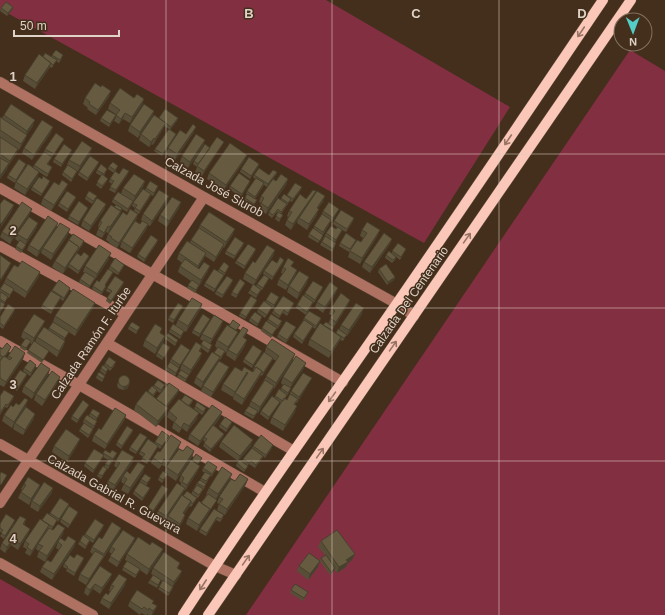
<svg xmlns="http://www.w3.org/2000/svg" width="665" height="615" font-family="Helvetica,sans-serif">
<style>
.green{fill:#832f42}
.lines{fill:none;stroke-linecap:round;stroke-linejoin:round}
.minor-casing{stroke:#604c3b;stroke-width:11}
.major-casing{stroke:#604c3b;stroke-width:11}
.minor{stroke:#af7262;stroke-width:10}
.major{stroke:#fac7b9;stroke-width:10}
.wall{fill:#584e37}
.shaded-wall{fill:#47402d}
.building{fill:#665b40;stroke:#47402d}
.oneway{stroke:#967363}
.grid{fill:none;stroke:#dfd2c6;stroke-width:1;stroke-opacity:0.55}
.labels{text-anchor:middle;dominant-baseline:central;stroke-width:3;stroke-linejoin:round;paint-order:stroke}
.street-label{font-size:12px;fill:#dfd2c6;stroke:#442f1c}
.grid-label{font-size:13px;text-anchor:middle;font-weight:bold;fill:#dfd2c6;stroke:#442f1c;stroke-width:3;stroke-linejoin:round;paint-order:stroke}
</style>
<rect width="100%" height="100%" fill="#442f1c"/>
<path class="green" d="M 0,0 L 326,0 L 510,107 L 424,243 L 0,9 Z
M 630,50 L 665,71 L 665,615 L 246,615 Z
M 0,579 L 63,615 L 0,615 Z"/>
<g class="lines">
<g class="minor-casing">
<path id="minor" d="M 0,82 L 204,197 L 397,304 L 414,316
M 0,188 L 343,382
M 0,246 L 126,314
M 0,341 L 79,385 L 265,492
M 107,343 L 294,451
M 0,444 L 215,566 L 236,575
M 0,503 L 204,197
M 0,563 L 93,615"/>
</g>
<g class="major-casing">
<path id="major" d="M 183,615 C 251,510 324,409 395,306 C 465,205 534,102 603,0
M 208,615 L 631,0"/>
</g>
<use href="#minor" class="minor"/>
<use href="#major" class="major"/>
</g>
<path class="wall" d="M 13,7 L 12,10 L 7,16 L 0,11 L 1,8 Z
M 52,55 L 62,58 L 59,63 L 56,61 L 52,68 L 50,67 L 35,89 L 23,81 L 25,75 L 43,57 L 51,57 Z
M 109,97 L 96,115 L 87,109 L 88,108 L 83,104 L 85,98 Z
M 134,98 L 144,99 L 142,105 L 130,123 L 123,119 L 119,124 L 114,121 L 117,115 L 108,109 L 110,103 Z
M 154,111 L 152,117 L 138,138 L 128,131 L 130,125 Z
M 4,115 L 33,126 L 27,134 L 27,135 L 25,140 L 19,150 L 0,137 L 0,117 L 2,118 Z
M 101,118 L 115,118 L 109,127 L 100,121 Z
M 159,118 L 178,118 L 177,121 L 170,130 L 176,134 L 175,137 L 162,156 L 154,151 L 155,149 L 169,129 L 164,126 L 163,129 L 153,145 L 152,144 L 149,147 L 139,140 L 141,134 Z
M 194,132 L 175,160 L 166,154 L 168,148 Z
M 51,133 L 32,160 L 22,153 L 24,148 Z
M 0,137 L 18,149 L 16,155 L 8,166 L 7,169 L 0,179 Z
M 64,139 L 63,141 L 52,157 L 44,152 L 45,149 Z
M 205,140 L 203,146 L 188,168 L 180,162 L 182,156 Z
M 221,147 L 202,176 L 195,172 L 197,167 L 193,164 L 194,161 L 210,148 Z
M 71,152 L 61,167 L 53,162 L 54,159 Z
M 90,154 L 77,172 L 71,182 L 62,175 L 63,172 L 67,165 L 69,160 Z
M 52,157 L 48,164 L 52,167 L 51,170 L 47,177 L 39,172 L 37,178 L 25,195 L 14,188 L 16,182 L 33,168 L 34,165 Z
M 245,160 L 224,190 L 207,179 L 209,173 Z
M 259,164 L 258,167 L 250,179 L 240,172 L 241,169 Z
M 98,165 L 87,181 L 78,175 L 79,172 Z
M 109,166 L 118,166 L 115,172 L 119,174 L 128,174 L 115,193 L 109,190 L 112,184 L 109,182 L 110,179 L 114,173 L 108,169 Z
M 25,167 L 15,183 L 7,178 L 8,175 Z
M 107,169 L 104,176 L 107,181 L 101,189 L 96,185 L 101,176 L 96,173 L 97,170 Z
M 277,172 L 276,175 L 267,187 L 264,185 L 255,199 L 257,200 L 253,207 L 244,201 L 247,195 L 246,194 L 247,191 L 255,179 L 253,177 L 254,175 L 269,175 Z
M 42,179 L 49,184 L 41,196 L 31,190 L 32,187 Z
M 288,179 L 286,185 L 266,214 L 259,209 L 261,203 L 259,202 L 261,196 L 276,181 Z
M 145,181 L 143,187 L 133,202 L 132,204 L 127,212 L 122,209 L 119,217 L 108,233 L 106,232 L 102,238 L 96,235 L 99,227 L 98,226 L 100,221 L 116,205 L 112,202 L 113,199 L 121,194 L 123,188 Z
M 250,181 L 249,184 L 241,197 L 229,189 L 230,186 Z
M 158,186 L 157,189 L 153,196 L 151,195 L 150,197 L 139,214 L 134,211 L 135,208 L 132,206 L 133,203 L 145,190 L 146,188 Z
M 66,189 L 51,211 L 41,204 L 43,198 Z
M 301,190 L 292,202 L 290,201 L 281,214 L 283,215 L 279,222 L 275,219 L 278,213 L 277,212 L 272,218 L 268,215 L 269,212 L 281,199 L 281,198 L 287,196 L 287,195 Z
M 316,191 L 314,196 L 323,202 L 318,208 L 317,215 L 307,230 L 297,223 L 298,219 L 291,230 L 285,225 L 288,217 L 287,216 L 289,211 L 306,199 Z
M 86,196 L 96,199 L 92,204 L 85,199 Z
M 76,197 L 75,200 L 67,212 L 58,206 L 59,203 Z
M 167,202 L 150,226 L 148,225 L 146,230 L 130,253 L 120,247 L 122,241 L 140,224 L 142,221 L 141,220 L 143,214 Z
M 181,202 L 179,208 L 167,227 L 158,221 L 160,215 Z
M 106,204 L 104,210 L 89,231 L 81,226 L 83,220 Z
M 339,209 L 338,211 L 332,221 L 322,214 L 323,211 Z
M 87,211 L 78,225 L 68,219 L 69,216 Z
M 30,214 L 10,244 L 0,237 L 2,232 Z
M 138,214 L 136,220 L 117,248 L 109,243 L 109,242 L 106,240 L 108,234 L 127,215 Z
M 354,218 L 353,221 L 346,232 L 342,230 L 341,233 L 335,242 L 335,246 L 332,252 L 320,245 L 326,233 L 336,229 L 337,227 L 333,224 L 334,221 Z
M 331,220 L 330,223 L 323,235 L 322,238 L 318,243 L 308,237 L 309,234 L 314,229 L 314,226 Z
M 38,223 L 36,229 L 26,244 L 25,247 L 21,253 L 15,249 L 19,242 L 15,239 L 17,234 Z
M 200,225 L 233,234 L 224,248 L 223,247 L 222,250 L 214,262 L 205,256 L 198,268 L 199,269 L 208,271 L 195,293 L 187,288 L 191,281 L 178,272 L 180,266 L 182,263 L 177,259 L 179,253 L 190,242 L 191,240 L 199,228 Z
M 56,229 L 37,257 L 27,250 L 29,245 Z
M 362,230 L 378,235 L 360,264 L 348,257 L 350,251 L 349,252 L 339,246 L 340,243 L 361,242 L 363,238 L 360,236 Z
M 68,235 L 51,260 L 41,253 L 43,248 Z
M 392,239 L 390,244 L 370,273 L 362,267 L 364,262 Z
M 68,241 L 83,244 L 69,264 L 81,256 L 89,256 L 88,259 L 78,274 L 68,267 L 69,264 L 63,274 L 52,267 L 55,261 Z
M 157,243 L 144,262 L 137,257 L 138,254 Z
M 243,246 L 234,259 L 225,254 L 226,251 Z
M 406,249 L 405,251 L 400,260 L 396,257 L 395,260 L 392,263 L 385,258 L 386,255 L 392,253 L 392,251 Z
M 275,250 L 273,256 L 254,285 L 256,287 L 257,284 L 269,278 L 268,281 L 262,290 L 261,290 L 256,298 L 248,293 L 253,285 L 243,279 L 245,273 L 255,263 Z
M 255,252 L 244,269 L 235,263 L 236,261 Z
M 109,259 L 89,288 L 79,282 L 80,279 L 85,273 L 83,272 L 85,266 Z
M 284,260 L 283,263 L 272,280 L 263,274 L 264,271 L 277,263 Z
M 124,265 L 123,268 L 118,275 L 113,272 L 112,275 L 105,285 L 106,286 L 105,289 L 101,295 L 92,289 L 93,286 L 99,282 L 109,269 L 110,266 Z
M 18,267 L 40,272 L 38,278 L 25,298 L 13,290 L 9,298 L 8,297 L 4,304 L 4,307 L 0,313 L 0,294 L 1,293 L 0,292 L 0,289 L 4,283 L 6,278 Z
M 283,267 L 292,267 L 297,270 L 295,276 L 286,290 L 277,285 L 279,279 L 283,274 L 281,273 Z
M 219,269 L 228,269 L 214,292 L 204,286 L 205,283 L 218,271 Z
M 379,269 L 395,277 L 394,280 L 387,285 L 378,272 Z
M 232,283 L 222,298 L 215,294 L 216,291 Z
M 245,283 L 244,285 L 236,298 L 231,295 L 232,292 Z
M 307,283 L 297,299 L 287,292 L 289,286 Z
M 123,285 L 110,304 L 106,301 L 107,298 L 110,293 L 106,291 L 107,288 Z
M 52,290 L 69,291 L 63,301 L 60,299 L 51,314 L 41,308 L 42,305 Z
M 322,290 L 314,303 L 312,301 L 313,302 L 312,305 L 306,315 L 296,308 L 297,305 L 304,296 L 305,293 Z
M 336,293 L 323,313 L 315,307 L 317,302 Z
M 257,300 L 256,303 L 245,319 L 239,316 L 240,313 Z
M 266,300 L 278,300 L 273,308 L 272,307 L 265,318 L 257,312 L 258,309 L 265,302 Z
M 294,303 L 293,306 L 287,316 L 283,313 L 279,318 L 272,313 L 273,311 Z
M 202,304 L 200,310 L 186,332 L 184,331 L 180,339 L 169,332 L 170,329 L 176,325 L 178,320 Z
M 348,305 L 334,327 L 332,331 L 336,333 L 339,330 L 341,325 L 362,314 L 347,336 L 346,336 L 343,341 L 340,340 L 339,342 L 329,358 L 308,345 L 310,339 L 323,325 L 328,324 L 332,316 L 329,314 L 331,308 Z
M 183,306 L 182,309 L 173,323 L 168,320 L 169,317 Z
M 93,308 L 75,336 L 53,322 L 55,316 Z
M 15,309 L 14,312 L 3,329 L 0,327 L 0,317 Z
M 250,318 L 261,320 L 257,326 L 249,321 Z
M 304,318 L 321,318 L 320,321 L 315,329 L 313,327 L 302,344 L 293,337 L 294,334 L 303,321 Z
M 268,319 L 281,324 L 277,329 L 276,329 L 271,338 L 261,331 L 262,328 L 267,322 Z
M 45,321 L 42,327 L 32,344 L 30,343 L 25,351 L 20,348 L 21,345 L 25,340 L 21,337 L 23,331 Z
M 209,322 L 199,337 L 192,333 L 193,330 Z
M 129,326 L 140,327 L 136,334 L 128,329 Z
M 229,326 L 238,327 L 236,331 L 236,338 L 226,353 L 225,352 L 220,360 L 219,359 L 218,363 L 201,388 L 194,383 L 196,377 L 217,348 L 215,346 L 217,340 Z
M 221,327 L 210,344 L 211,348 L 208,353 L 201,348 L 200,352 L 200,359 L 189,375 L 185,382 L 177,377 L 181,370 L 180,369 L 182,364 L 201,345 L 203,341 L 200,339 L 202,334 Z
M 49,328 L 69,332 L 64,340 L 65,341 L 63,347 L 57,357 L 49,351 L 42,363 L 27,353 L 28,350 L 35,342 L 37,337 L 48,330 Z
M 248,330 L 244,338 L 245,346 L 235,361 L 226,355 L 228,350 Z
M 295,330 L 286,343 L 277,337 L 278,334 Z
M 161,333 L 165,336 L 163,342 L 155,354 L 143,346 L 145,340 Z
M 166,336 L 178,340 L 175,346 L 165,339 Z
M 170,347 L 169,350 L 162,360 L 156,356 L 157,353 Z
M 266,347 L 293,360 L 274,389 L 273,388 L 272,391 L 258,413 L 257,413 L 253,419 L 244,414 L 245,411 L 249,406 L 251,401 L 276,361 L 273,359 L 262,376 L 261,375 L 242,405 L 233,399 L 234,395 L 233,397 L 221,390 L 223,384 L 242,371 L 253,372 L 254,370 L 253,370 L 254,367 L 265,352 Z
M 0,348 L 2,349 L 10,350 L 5,357 L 7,358 L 8,356 L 25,353 L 23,359 L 4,387 L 0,385 L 0,361 L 2,359 L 1,359 L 0,361 Z
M 189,353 L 179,367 L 178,370 L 175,376 L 166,370 L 171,359 Z
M 261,354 L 252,368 L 243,362 L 244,359 Z
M 105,363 L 115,365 L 110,371 L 108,369 L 105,375 L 100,371 L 101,368 L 104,366 Z
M 36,365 L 35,368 L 30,376 L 23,371 L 24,368 Z
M 304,368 L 290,388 L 290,391 L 285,399 L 287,400 L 291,391 L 309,383 L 297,403 L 296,402 L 295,405 L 295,412 L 283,431 L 270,423 L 272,417 L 281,403 L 279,402 L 278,405 L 268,420 L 260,414 L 261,411 L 274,398 L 275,396 L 280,390 L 283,385 L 281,383 L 283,377 Z
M 50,369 L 48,375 L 32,399 L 22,392 L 24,386 Z
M 227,373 L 211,397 L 201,391 L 203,386 Z
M 27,374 L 26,377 L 17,391 L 10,387 L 11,384 Z
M 97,375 L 105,376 L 102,382 L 96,378 Z
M 120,377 L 130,383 L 127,389 L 123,390 L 120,389 L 118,388 L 117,385 Z
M 58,382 L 42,406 L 34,400 L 36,394 Z
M 154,385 L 164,388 L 160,393 L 157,391 L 153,397 L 156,399 L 178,393 L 167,407 L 166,414 L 156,427 L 134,410 L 136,404 L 147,393 L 148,391 L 153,387 Z
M 0,396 L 14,396 L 13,399 L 7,408 L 5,407 L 0,415 Z
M 181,400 L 193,400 L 192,403 L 189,406 L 197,419 L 187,432 L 182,428 L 179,433 L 172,428 L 174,422 L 167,417 L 169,411 Z
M 19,405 L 26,406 L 12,428 L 2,421 L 4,415 L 13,407 Z
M 195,406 L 205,411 L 202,415 L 194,409 Z
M 88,407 L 77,423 L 71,419 L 72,416 Z
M 90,413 L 99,416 L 96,420 L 96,424 L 93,429 L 92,432 L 88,438 L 79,431 L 80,429 L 84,423 L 83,422 L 84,419 L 95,420 L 89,416 Z
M 35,414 L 33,420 L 23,435 L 13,429 L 15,423 Z
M 126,415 L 124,421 L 105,449 L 92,441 L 94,435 L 101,430 Z
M 220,418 L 214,426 L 224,434 L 223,437 L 210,452 L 203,446 L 205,442 L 203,440 L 204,438 L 198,446 L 188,439 L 190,434 Z
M 232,422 L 231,425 L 226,432 L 219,427 L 220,424 Z
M 133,430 L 132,433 L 121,449 L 116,445 L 117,442 Z
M 169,436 L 168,438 L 160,449 L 158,447 L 147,464 L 141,461 L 143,457 L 139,454 L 140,451 L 154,443 L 155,442 Z
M 146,440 L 136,454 L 129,450 L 130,447 Z
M 221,442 L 251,446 L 238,461 L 219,447 Z
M 78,444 L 67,462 L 52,452 L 54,446 Z
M 253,446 L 272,448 L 265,458 L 263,456 L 262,459 L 255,468 L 249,464 L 248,465 L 247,468 L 244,472 L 236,466 L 237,463 L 242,461 L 243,459 L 252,448 Z
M 179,447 L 166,467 L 162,465 L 159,469 L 151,463 L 153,458 L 160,452 Z
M 183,451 L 194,451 L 192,457 L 176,481 L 167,475 L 162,483 L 158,480 L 159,477 L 165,472 L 166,467 Z
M 103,453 L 117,453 L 111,464 L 108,469 L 107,469 L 101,479 L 97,476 L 98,474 L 104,467 L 108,460 L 103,457 L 93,473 L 84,466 L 85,463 L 103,454 Z
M 134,457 L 132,463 L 113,491 L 106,486 L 108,481 L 117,468 L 114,466 L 116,460 Z
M 202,458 L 198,464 L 198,471 L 185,491 L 184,490 L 183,493 L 164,522 L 156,516 L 158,511 L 181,485 L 181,483 L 179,481 L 181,475 L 192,460 Z
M 217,467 L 216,470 L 211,477 L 210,476 L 206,484 L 205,487 L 198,498 L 191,494 L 197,483 L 200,480 L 205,473 L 202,471 L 203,468 Z
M 143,472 L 128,494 L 121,490 L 124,484 L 121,482 L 123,476 L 130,474 Z
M 151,478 L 146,486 L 149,491 L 142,501 L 133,494 L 134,491 L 140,482 L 141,479 Z
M 230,479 L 216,499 L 215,503 L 197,531 L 186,524 L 188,518 L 201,503 L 207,494 L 206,494 L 209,488 Z
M 248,479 L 246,484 L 225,515 L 217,510 L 219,504 L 217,503 L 219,497 L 235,481 Z
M 24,484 L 40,485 L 38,491 L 29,505 L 18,498 L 22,490 L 21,489 Z
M 53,488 L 51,494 L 38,512 L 30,507 L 32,501 Z
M 167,492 L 152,514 L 147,510 L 148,507 Z
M 183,496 L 196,500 L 191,507 L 190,506 L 184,514 L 185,515 L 183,521 L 178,529 L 166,522 L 168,516 Z
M 69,504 L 68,507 L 58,522 L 57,520 L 52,529 L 63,534 L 45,562 L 37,557 L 39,551 L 36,549 L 38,544 L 30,556 L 25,553 L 27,549 L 23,547 L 25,541 L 43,520 L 49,515 L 50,513 Z
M 214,509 L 223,518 L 220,522 L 216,520 L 206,536 L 199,532 L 200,529 Z
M 78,512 L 77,515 L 68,528 L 60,522 L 61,519 Z
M 26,519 L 24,525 L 30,529 L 28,534 L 18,550 L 11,545 L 5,553 L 0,549 L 2,543 Z
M 14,523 L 4,539 L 0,536 L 2,533 L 0,532 L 0,524 Z
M 103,528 L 93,543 L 90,541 L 85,549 L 78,544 L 80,541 L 84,536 L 85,534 Z
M 121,528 L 119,534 L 86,585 L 78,580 L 80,574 L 93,554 L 90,552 L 92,547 L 102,539 Z
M 135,538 L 133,543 L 117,567 L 108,561 L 112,554 L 109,552 L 111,547 Z
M 65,541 L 76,541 L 74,547 L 52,580 L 40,572 L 42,567 L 51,562 L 59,550 L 56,548 L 58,542 Z
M 321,541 L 355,554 L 352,560 L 347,564 L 346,567 L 337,573 L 335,570 L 330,575 L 320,561 L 321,558 L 325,555 L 318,547 Z
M 150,545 L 163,549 L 161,554 L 147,575 L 140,570 L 135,578 L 122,570 L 127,561 L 125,560 L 127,554 Z
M 74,558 L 83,561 L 74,576 L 66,571 L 67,569 L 63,567 L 64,564 Z
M 320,561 L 318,567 L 308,580 L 297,571 L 299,566 Z
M 180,563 L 178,568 L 180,576 L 173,586 L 172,590 L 168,596 L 158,589 L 163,582 L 161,580 L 157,588 L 148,583 L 153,575 L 151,574 L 153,568 Z
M 112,574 L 110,579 L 100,594 L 93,589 L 88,596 L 84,593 L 86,587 Z
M 111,585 L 125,585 L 109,609 L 100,603 L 102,598 L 108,595 L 110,591 L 109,591 Z
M 291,590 L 307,595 L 303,601 L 290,593 Z
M 130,601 L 153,604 L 157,606 L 154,612 L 152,615 L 149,615 L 147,614 L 147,615 L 145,615 L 141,613 L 140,615 L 128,606 Z"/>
<path class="shaded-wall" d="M 13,7 L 12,10 L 7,16 L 8,13 Z
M 51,63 L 49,68 L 35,89 L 37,83 Z
M 111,91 L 109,97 L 96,115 L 98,110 Z
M 144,99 L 142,105 L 130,123 L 132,117 Z
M 154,111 L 152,117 L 138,138 L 140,132 Z
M 125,113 L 123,119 L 119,124 L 121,119 Z
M 116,115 L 115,118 L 109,127 L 110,124 Z
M 178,118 L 177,121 L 170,130 L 171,127 Z
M 35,120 L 33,126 L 25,137 L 27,131 Z
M 166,123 L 163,129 L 153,145 L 155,139 Z
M 53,127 L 51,133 L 32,160 L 34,155 Z
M 196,127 L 194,132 L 175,160 L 177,154 Z
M 176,134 L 175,137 L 162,156 L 163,154 Z
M 27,135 L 25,140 L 19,150 L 21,144 Z
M 154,138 L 152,144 L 149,147 L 151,142 Z
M 205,140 L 203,146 L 188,168 L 190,162 Z
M 224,142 L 221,147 L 202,176 L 204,171 Z
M 92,148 L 90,154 L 78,172 L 80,166 Z
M 18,149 L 16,155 L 8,166 L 10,161 Z
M 72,150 L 71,152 L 61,167 L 62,164 Z
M 247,155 L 245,160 L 224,190 L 226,185 Z
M 99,162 L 98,165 L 87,181 L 88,178 Z
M 9,163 L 7,169 L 0,179 L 0,176 Z
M 26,164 L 25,167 L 15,183 L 16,180 Z
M 259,164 L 258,167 L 250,179 L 251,176 Z
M 129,171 L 128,174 L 115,193 L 116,190 Z
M 39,172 L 37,178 L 25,195 L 27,189 Z
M 277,172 L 276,175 L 267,187 L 268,184 Z
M 288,179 L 286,185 L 266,214 L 268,208 Z
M 50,181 L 49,184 L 41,196 L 42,194 Z
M 145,181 L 143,187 L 133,202 L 135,196 Z
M 250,181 L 249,184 L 241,197 L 242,194 Z
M 264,183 L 263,186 L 254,200 L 255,197 Z
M 68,184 L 66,189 L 51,211 L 54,205 Z
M 302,187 L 301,190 L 292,202 L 293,199 Z
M 316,191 L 313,197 L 291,230 L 293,224 Z
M 151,194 L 150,197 L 139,214 L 140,211 Z
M 169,196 L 167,202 L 150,226 L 152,221 Z
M 325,196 L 323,202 L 315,213 L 317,208 Z
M 76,197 L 75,200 L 67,212 L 68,209 Z
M 181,202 L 179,208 L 167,227 L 169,221 Z
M 106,204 L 104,210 L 89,231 L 91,226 Z
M 14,205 L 12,211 L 0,229 L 1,224 Z
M 88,208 L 87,211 L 78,225 L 79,222 Z
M 32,209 L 30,214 L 10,244 L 12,238 Z
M 319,209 L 317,215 L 307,230 L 309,224 Z
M 339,209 L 338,211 L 332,221 L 333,218 Z
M 121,211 L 119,217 L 108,233 L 110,227 Z
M 138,214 L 136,220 L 117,248 L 119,243 Z
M 331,220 L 330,223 L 322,235 L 323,232 Z
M 38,223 L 36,229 L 25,246 L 27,240 Z
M 58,223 L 56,229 L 37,257 L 39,251 Z
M 148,224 L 146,230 L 130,253 L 132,248 Z
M 108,226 L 106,232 L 102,238 L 104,233 Z
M 70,229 L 68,235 L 51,260 L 53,254 Z
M 235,229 L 233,234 L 224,248 L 226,242 Z
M 342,230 L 341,233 L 335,243 L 336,240 Z
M 380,230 L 378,235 L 360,264 L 362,258 Z
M 392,239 L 390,244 L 370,273 L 372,267 Z
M 158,240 L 157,243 L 144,262 L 145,259 Z
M 244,243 L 243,246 L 234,259 L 235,256 Z
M 224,244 L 222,250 L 214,262 L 216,257 Z
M 79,247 L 77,253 L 63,274 L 65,268 Z
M 256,249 L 255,252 L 244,269 L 245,266 Z
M 275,250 L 273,256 L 253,286 L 256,280 Z
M 111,253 L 109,259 L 95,280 L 97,274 Z
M 206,253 L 204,259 L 196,272 L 198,266 Z
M 89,256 L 88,259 L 78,274 L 79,271 Z
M 284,260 L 283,263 L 272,280 L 273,277 Z
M 11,263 L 9,268 L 0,283 L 1,279 Z
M 210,266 L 208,271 L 195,293 L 199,285 L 201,280 Z
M 297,270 L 295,276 L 286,290 L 288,285 Z
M 40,272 L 38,278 L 25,298 L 27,292 Z
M 113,272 L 112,275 L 104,288 L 105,285 Z
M 224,275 L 223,278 L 214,292 L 215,289 Z
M 309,277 L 307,283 L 297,299 L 299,293 Z
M 395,277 L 394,280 L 387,285 L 388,282 Z
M 269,278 L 268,281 L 262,290 L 263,288 Z
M 233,280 L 232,283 L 222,298 L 223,295 Z
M 124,282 L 123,285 L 110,304 L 111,301 Z
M 245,283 L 244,285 L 236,298 L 237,295 Z
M 323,287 L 322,290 L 314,303 L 315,300 Z
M 338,288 L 336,293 L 323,313 L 325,307 Z
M 61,297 L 60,300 L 51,314 L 52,311 Z
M 257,300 L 256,303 L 245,319 L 246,317 Z
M 350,300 L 348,305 L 334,327 L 330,334 L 336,322 Z
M 95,303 L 93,308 L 75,336 L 77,330 Z
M 202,304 L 200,310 L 186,332 L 188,326 Z
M 183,306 L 182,309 L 173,323 L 174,320 Z
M 364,308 L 362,314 L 347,336 L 349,330 Z
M 15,309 L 14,312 L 3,329 L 4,326 Z
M 210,319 L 209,322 L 199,337 L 200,334 Z
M 45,321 L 42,327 L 32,344 L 34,338 Z
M 223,321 L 221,327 L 209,345 L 212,339 Z
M 313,326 L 312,329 L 302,344 L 303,341 Z
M 296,327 L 295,330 L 286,343 L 287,340 Z
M 248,330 L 245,336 L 241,343 L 243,337 Z
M 238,332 L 236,338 L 226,353 L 228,347 Z
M 165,336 L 163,342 L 155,354 L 157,348 Z
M 341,337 L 339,342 L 329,358 L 331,352 Z
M 247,340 L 245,346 L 235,361 L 237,355 Z
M 65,341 L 63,347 L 57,357 L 59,351 Z
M 190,350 L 189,353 L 179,368 L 180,365 Z
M 262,351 L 261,354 L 252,368 L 253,365 Z
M 25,353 L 23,359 L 4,387 L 6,382 Z
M 202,353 L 200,359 L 189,375 L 191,370 Z
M 295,354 L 293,360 L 274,389 L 276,383 Z
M 220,357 L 218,363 L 201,388 L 203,382 Z
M 273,358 L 272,360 L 262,376 L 263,373 Z
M 306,363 L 304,368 L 290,389 L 292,383 Z
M 229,367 L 227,373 L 211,397 L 213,392 Z
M 50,369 L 48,375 L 32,399 L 34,393 Z
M 262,371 L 260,376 L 242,405 L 244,399 Z
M 247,372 L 245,378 L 233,397 L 235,392 Z
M 27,374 L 26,377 L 17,391 L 18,388 Z
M 60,377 L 58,382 L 42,406 L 45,400 Z
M 312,378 L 297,403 L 299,397 Z
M 130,383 L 127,389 L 123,390 L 124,387 Z
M 274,386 L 272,391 L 258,413 L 260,407 Z
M 179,390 L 178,393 L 164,410 L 165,407 Z
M 28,400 L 26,406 L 12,428 L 14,422 Z
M 280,402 L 268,420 L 269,417 Z
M 89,405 L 88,407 L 77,423 L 78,420 Z
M 297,406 L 295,412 L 283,431 L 285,425 Z
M 168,408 L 166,414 L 156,427 L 158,421 Z
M 222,412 L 220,418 L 198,446 L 200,441 Z
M 199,413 L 197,419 L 187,432 L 189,426 Z
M 35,414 L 33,420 L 23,435 L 25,430 Z
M 126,415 L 124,421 L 105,449 L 107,444 Z
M 232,422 L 231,425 L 226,432 L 227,429 Z
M 133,430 L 132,433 L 121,449 L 122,446 Z
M 224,434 L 223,437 L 210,452 L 211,449 Z
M 147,437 L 146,440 L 136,454 L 137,452 Z
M 80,439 L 78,444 L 67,462 L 69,456 Z
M 253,440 L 251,446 L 238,461 L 240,456 Z
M 181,442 L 179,447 L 166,467 L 168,462 Z
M 273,445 L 272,448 L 265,458 L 266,455 Z
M 158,446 L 157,449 L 147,464 L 148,462 Z
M 194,451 L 192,457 L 176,481 L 178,475 Z
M 117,453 L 116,456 L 108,469 L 109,466 Z
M 104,455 L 103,458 L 93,473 L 94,470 Z
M 263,456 L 262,459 L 255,468 L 256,465 Z
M 134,457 L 132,463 L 113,491 L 115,485 Z
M 145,466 L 143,472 L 128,494 L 130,488 Z
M 200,466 L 198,471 L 185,491 L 187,485 Z
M 232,474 L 230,479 L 216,500 L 218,494 Z
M 248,479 L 246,484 L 225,515 L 227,509 Z
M 40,485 L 38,491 L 29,505 L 31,499 Z
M 53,488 L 51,494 L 38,512 L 40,506 Z
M 150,488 L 149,491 L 142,501 L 143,498 Z
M 185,488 L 183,493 L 164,522 L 166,516 Z
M 168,489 L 167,492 L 152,514 L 153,511 Z
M 217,500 L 215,503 L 209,513 L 210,510 Z
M 191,501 L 189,507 L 181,519 L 183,513 Z
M 69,504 L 68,507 L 58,522 L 59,519 Z
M 210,509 L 208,515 L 197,531 L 199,525 Z
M 78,512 L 77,515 L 68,528 L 70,525 Z
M 185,515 L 183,521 L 178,529 L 180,524 Z
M 217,517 L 216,520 L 206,536 L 207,533 Z
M 15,520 L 14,523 L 4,539 L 5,536 Z
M 49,525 L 47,530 L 30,556 L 32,551 Z
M 104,525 L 103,528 L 93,543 L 94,540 Z
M 65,528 L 63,534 L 45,562 L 47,556 Z
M 121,528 L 119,534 L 86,585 L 89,579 Z
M 30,529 L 28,534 L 18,550 L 20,544 Z
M 135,538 L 133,543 L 117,567 L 119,562 Z
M 13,539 L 11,545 L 5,553 L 7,547 Z
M 76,541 L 74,547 L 52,580 L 54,574 Z
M 163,549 L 161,554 L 147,575 L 149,569 Z
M 355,554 L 352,560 L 347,564 L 346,567 L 337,573 L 339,567 L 346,560 Z
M 84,558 L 83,561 L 74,576 L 75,573 Z
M 320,561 L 318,567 L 308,580 L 310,574 Z
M 335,568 L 334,571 L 330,575 L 331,572 Z
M 182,571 L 180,576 L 172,588 L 174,582 Z
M 112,574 L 110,579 L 100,594 L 102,588 Z
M 127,579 L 125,585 L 109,609 L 111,603 Z
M 95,584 L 93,589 L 88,596 L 90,590 Z
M 157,606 L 154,612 L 152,615 L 153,611 Z"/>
<path class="building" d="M 6,2 L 13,7 L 8,13 L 1,8 Z
M 56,50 L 63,55 L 60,60 L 52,55 Z
M 45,53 L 57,60 L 53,65 L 51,63 L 43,57 Z
M 39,54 L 51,63 L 37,83 L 25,75 Z
M 95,83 L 101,87 L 102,85 L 111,91 L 98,110 L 89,104 L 90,102 L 85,98 Z
M 120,88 L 134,98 L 137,94 L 144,99 L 132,117 L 125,113 L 121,119 L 116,115 L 120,110 L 110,103 Z
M 11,104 L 35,120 L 27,131 L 4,115 Z
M 144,104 L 154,111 L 140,132 L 130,125 Z
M 165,109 L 178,118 L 171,127 L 159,118 Z
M 107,110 L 116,115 L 110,124 L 101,118 Z
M 154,115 L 166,123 L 155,139 L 154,138 L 151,142 L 141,134 Z
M 0,117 L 27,135 L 21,144 L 0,130 Z
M 42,120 L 53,127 L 34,155 L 24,148 Z
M 193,124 L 196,127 L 177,154 L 168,148 L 180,130 L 186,134 Z
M 169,129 L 176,134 L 163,154 L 155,149 Z
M 56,133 L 64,139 L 54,154 L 45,149 Z
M 196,134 L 205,140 L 190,162 L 182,156 Z
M 0,137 L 18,149 L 10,161 L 0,154 Z
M 217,137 L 224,142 L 204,171 L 197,166 Z
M 82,141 L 92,148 L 80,166 L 69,160 Z
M 230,143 L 247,155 L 226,185 L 209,173 Z
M 64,144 L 72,150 L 62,164 L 54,159 Z
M 205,144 L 210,148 L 198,164 L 194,161 Z
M 44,152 L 52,157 L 47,164 L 52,167 L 48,174 L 34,165 Z
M 90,156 L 99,162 L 88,178 L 79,172 Z
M 249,157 L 259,164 L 251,176 L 241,169 Z
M 0,158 L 9,163 L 0,176 Z
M 19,159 L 26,164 L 16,180 L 8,175 Z
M 113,162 L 118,166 L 115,170 L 109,166 Z
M 28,164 L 39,172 L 27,189 L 16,182 Z
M 101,164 L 107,169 L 104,174 L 97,170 Z
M 68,165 L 77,171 L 72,179 L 63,172 Z
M 123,168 L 129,171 L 116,190 L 110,187 L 114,181 L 110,179 L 115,171 L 119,174 Z
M 259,168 L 269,175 L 273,170 L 277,172 L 268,184 L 254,175 Z
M 239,173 L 250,181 L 242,194 L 230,186 Z
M 102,174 L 108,179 L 102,186 L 97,182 Z
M 134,174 L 145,181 L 135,196 L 123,188 Z
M 281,174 L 288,179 L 268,208 L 261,203 L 264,198 L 261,196 L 273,179 L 276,181 Z
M 43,176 L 50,181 L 42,194 L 32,187 L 39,177 L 42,179 Z
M 256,178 L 264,183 L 255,197 L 247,191 Z
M 62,180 L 68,184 L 54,205 L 43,198 L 54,182 L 59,185 Z
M 150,181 L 158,186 L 154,193 L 146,188 Z
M 295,183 L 302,187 L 293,199 L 287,195 Z
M 143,189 L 151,194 L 140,211 L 135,208 L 137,205 L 133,203 Z
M 159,190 L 169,196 L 152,221 L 143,214 Z
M 313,190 L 316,191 L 293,224 L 287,220 L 292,212 L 289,211 L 300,194 L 306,199 Z
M 67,191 L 76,197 L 68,209 L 59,203 Z
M 89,191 L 97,196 L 93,201 L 86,196 Z
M 317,191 L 325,196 L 317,208 L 319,209 L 309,224 L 299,218 Z
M 118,192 L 133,201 L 128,209 L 113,199 Z
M 247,194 L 257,200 L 254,204 L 245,198 Z
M 284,194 L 291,199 L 288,203 L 281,198 Z
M 172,197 L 181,202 L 169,221 L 160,215 Z
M 97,198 L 106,204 L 91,226 L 83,220 Z
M 278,198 L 287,204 L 281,212 L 278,209 L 273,215 L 269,212 Z
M 4,199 L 14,205 L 1,224 L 0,223 L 0,204 Z
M 79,201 L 88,208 L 79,222 L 69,216 Z
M 22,202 L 32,209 L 12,238 L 2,232 Z
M 329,202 L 339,209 L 333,218 L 323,211 Z
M 111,205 L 121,211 L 110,227 L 108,226 L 104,233 L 98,229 L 102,222 L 100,221 Z
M 116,205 L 122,208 L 120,211 L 114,207 Z
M 130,209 L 138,214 L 119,243 L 111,238 L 112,237 L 108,234 L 123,212 L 127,215 Z
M 341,210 L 354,218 L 347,229 L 334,221 Z
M 209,212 L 235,229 L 226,242 L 200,225 Z
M 278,212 L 283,215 L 280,219 L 276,216 Z
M 322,214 L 331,220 L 323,232 L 314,226 Z
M 48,216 L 58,223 L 39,251 L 29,245 Z
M 29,217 L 38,223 L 27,240 L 17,234 Z
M 135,221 L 140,224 L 142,221 L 148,224 L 132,248 L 122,241 Z
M 367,222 L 380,230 L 362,258 L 350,251 L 357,240 L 361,242 L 367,233 L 362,230 Z
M 60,223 L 70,229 L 53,254 L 43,248 Z
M 331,226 L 336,229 L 338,227 L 342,230 L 336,240 L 326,233 Z
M 199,228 L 224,244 L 216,257 L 191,240 Z
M 313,228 L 323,235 L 320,241 L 309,234 Z
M 346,233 L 356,240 L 350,249 L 340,243 Z
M 384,233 L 392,239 L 372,267 L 364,262 Z
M 73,234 L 84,241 L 79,249 L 78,248 L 79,247 L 69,240 L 68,241 Z
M 151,235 L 158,240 L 145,259 L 138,254 Z
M 325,236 L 336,243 L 333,249 L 322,242 Z
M 235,237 L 244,243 L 235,256 L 226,251 Z
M 20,240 L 26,245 L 22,250 L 16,246 Z
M 69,240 L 79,247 L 65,268 L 55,261 Z
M 187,241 L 206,253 L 198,266 L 179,253 Z
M 398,243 L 406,249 L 401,257 L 392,251 Z
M 248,244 L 256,249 L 245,266 L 236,261 Z
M 99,245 L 111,253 L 97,274 L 85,266 Z
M 267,245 L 275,250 L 256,280 L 245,273 L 253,261 L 255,263 Z
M 389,251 L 396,257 L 393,260 L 386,255 Z
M 84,252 L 89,256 L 79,271 L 69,264 L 77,253 L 81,256 Z
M 0,255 L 11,263 L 1,279 L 0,279 Z
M 280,257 L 284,260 L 273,277 L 264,271 L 272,260 L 277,263 Z
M 115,258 L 124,265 L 119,273 L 110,266 Z
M 288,258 L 294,262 L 291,266 L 297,270 L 288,285 L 279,279 L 286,269 L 283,267 Z
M 185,259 L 199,269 L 204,262 L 210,266 L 201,280 L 180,266 Z
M 22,261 L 40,272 L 27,292 L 6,278 L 14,265 L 18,267 Z
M 224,262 L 229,266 L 225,273 L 219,269 Z
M 386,264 L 395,277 L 388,282 L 379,269 Z
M 108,269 L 113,272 L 105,285 L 106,286 L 102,292 L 93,286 L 97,280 L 99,282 Z
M 214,269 L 224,275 L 215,289 L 205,283 Z
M 299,271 L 309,277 L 299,293 L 289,286 Z
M 85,272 L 95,278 L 90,286 L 80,279 Z
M 264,275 L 269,278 L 263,288 L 257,284 Z
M 115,276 L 124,282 L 111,301 L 107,298 L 112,291 L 107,288 Z
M 227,276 L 233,280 L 223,295 L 216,291 Z
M 240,279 L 245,283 L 237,295 L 232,292 Z
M 59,280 L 70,288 L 64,298 L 52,290 Z
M 192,280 L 199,285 L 196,290 L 188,285 Z
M 313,281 L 323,287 L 315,300 L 305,293 Z
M 330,282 L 338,288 L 325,307 L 317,302 Z
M 4,283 L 14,289 L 10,295 L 0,289 Z
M 253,284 L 261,290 L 257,295 L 250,290 Z
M 73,289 L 95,303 L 77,330 L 55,316 Z
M 51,291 L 61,297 L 52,311 L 42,305 Z
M 1,292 L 8,297 L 5,302 L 0,299 L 0,294 Z
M 271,292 L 279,297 L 274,305 L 266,300 Z
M 341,293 L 350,300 L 336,322 L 330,318 L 335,311 L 331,308 Z
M 303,295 L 313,302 L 307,312 L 297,305 Z
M 251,296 L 257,300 L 246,317 L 240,313 Z
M 283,296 L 294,303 L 288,313 L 284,310 L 280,316 L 273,311 Z
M 192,298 L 202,304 L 188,326 L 178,320 Z
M 0,301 L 5,304 L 0,312 Z
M 264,301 L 272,307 L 267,315 L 258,309 Z
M 178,303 L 183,306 L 174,320 L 169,317 Z
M 356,303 L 364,308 L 349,330 L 341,325 Z
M 8,304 L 15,309 L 4,326 L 0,323 L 0,317 Z
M 309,311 L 321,318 L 316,326 L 304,318 Z
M 255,312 L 262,317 L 258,324 L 250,318 Z
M 34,314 L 45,321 L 34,338 L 23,331 Z
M 203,314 L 210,319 L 200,334 L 193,330 Z
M 271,314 L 282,321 L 278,326 L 268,319 Z
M 214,315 L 223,321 L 212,339 L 202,334 Z
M 233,320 L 240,325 L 236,330 L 229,326 Z
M 304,320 L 313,326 L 303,341 L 294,334 Z
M 266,321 L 277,328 L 272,335 L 262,328 Z
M 286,321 L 296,327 L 287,340 L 278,334 Z
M 53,322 L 69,332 L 65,338 L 49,328 Z
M 132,322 L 140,327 L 137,331 L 129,326 Z
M 326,322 L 334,327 L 332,330 L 323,325 Z
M 320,323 L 341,337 L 331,352 L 310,339 Z
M 155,324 L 162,328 L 160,333 L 165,336 L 157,348 L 145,340 Z
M 173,324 L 184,331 L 181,336 L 170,329 Z
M 227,325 L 238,332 L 228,347 L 217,340 Z
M 44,327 L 65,341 L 59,351 L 37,337 Z
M 243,327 L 248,330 L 243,337 L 247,340 L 237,355 L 228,350 Z
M 338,329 L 347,335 L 344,338 L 336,333 Z
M 168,333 L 178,340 L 176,343 L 166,336 Z
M 26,338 L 31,341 L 26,348 L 21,345 Z
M 272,339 L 295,354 L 276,383 L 266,376 L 279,356 L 266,347 Z
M 204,340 L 212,345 L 209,350 L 201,344 Z
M 34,341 L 49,351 L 43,360 L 28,350 Z
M 196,342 L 202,346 L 199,351 L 202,353 L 191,370 L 182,364 Z
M 7,343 L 11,347 L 5,356 L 4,356 L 3,357 L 0,355 L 0,348 L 2,349 Z
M 163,343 L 170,347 L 164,358 L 157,353 Z
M 181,344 L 190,350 L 180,365 L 171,359 Z
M 253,345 L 262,351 L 253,365 L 244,359 Z
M 15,346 L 25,353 L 6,382 L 0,378 L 0,361 L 4,356 L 10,360 L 12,358 L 8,356 Z
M 218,347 L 225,351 L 221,357 L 214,353 Z
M 212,352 L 220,357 L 203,382 L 196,377 Z
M 264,352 L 273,358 L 263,373 L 262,372 L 262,371 L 256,367 L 255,368 L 254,367 Z
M 296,356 L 306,363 L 292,383 L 283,377 Z
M 109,357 L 116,362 L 111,368 L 105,363 Z
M 30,360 L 36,365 L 31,373 L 24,368 Z
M 219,361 L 229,367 L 213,392 L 203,386 Z
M 170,362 L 179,368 L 176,373 L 167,367 Z
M 41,363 L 50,369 L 34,393 L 24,386 Z
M 103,365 L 108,369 L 106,372 L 101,368 Z
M 235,367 L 242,371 L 244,367 L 253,372 L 256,367 L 262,371 L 244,399 L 235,393 L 248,373 L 247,372 L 235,392 L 223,384 Z
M 20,370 L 27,374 L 18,388 L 11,384 Z
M 181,370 L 189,375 L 186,379 L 178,374 Z
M 52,371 L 60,377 L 45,400 L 36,394 Z
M 99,372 L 105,376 L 103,379 L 97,375 Z
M 303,373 L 312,378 L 299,397 L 291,391 Z
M118.5 381a5.5 5.5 0 1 1 11 0a5.5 5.5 0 1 1-11 0Z
M 158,380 L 165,385 L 161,390 L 154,385 Z
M 265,380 L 274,386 L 260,407 L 251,401 Z
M 169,383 L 179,390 L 166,406 L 156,399 Z
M 284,384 L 291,388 L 288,393 L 281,388 Z
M 152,386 L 157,390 L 153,395 L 148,391 Z
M 279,389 L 287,395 L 283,401 L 275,396 Z
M 4,390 L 14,396 L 8,405 L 6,404 L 0,413 L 0,396 Z
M 146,391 L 168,408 L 158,421 L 136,404 Z
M 290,394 L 298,399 L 294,404 L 297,406 L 285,425 L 272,417 L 284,398 L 287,400 Z
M 185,395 L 193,400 L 188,406 L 181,400 Z
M 272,396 L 280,402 L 269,417 L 261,411 Z
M 25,398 L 28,400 L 14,422 L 4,415 L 11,405 L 13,407 L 16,403 L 19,405 Z
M 179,399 L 199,413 L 189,426 L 184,423 L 181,428 L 174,422 L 177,418 L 169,411 Z
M 83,400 L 89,405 L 78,420 L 72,416 Z
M 197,402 L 206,408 L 203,412 L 195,406 Z
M 212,405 L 222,412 L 200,441 L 190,434 Z
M 249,406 L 258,411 L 254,416 L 245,411 Z
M 26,407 L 35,414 L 25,430 L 15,423 Z
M 115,408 L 126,415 L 107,444 L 94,435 L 99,428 L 101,430 Z
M 93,409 L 100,413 L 97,418 L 90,413 Z
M 87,415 L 97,421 L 94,426 L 84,419 Z
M 225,417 L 232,422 L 227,429 L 220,424 Z
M 84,423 L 93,429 L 89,435 L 80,429 Z
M 213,425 L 224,434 L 211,449 L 204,443 L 207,439 L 204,437 Z
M 234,425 L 253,440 L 240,456 L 221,442 Z
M 127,426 L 133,430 L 122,446 L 117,442 Z
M 66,429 L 80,439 L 69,456 L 54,446 Z
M 162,431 L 169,436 L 162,446 L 155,442 Z
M 140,433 L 147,437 L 137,452 L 130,447 Z
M 171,435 L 181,442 L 168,462 L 164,459 L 162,464 L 153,458 L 158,451 L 160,452 Z
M 261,435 L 273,445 L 266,455 L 253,446 Z
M 148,439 L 158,446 L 148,462 L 142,458 L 145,454 L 140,451 Z
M 187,446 L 194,451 L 178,475 L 166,467 L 179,449 L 183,451 Z
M 252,448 L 263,456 L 256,465 L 251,461 L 249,463 L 243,459 Z
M 94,449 L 104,455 L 94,470 L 85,463 Z
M 105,450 L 110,453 L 112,450 L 117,453 L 113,459 L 103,453 Z
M 122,450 L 134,457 L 115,485 L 108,481 L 120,463 L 116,460 Z
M 196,454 L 202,458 L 198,464 L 192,460 Z
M 109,459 L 112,461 L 109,466 L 105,464 Z
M 191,460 L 200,466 L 187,485 L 182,482 L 184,478 L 181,475 Z
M 240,460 L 248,466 L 245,470 L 237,463 Z
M 208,461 L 217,467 L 212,474 L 203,468 Z
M 138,462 L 145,466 L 130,488 L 124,484 L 127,479 L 123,476 L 127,471 L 130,474 Z
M 103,466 L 107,469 L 102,476 L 98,474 Z
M 222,467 L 232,474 L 218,494 L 209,488 Z
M 163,471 L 168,474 L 163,480 L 159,477 Z
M 1,472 L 7,475 L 1,485 L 0,484 L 0,474 Z
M 205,472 L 211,475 L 206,481 L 201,478 Z
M 145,474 L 151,478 L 147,483 L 141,479 Z
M 240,474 L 248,479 L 227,509 L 219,504 L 223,499 L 219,497 L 231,479 L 235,481 Z
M 28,477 L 40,485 L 31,499 L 21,492 L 26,485 L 24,484 Z
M 200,480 L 206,484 L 204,487 L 197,483 Z
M 44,482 L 53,488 L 40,506 L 32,501 Z
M 140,482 L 150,488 L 143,498 L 134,491 Z
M 177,483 L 185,488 L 166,516 L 158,511 Z
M 162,485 L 168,489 L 153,511 L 148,507 Z
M 197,485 L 203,489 L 199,495 L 193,491 Z
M 187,491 L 197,498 L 192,504 L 191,502 L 191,501 L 183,496 Z
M 208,494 L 217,500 L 210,510 L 210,509 L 201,503 Z
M 182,495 L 191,501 L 183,513 L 185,515 L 180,524 L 168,516 Z
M 60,498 L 69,504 L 59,519 L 50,513 Z
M 199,501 L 210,509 L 199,525 L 188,518 Z
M 69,506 L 78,512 L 70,525 L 61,519 Z
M 214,509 L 224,515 L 221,519 L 217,517 L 207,533 L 200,529 Z
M 47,513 L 57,520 L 53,527 L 42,520 Z
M 6,514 L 15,520 L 5,536 L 1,533 L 3,530 L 0,528 L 0,524 Z
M 20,516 L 26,519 L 23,524 L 30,529 L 20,544 L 13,539 L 7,547 L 2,543 Z
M 40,519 L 49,525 L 32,551 L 27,547 L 29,544 L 25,541 Z
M 95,519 L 104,525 L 94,540 L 85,534 Z
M 112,522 L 121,528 L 104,554 L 92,547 L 99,537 L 102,539 Z
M 58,524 L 65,528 L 47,556 L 39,551 L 43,546 L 38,544 L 49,528 L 53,530 Z
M 123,530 L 135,538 L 119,562 L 110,556 L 115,549 L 111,547 Z
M 337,530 L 355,554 L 346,560 L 348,562 L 339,567 L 321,541 Z
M 83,535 L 90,540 L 86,546 L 80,541 Z
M 68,536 L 76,541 L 54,574 L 42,567 L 47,560 L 51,562 L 62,545 L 58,542 L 60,538 L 65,541 Z
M 138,537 L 150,545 L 152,542 L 163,549 L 149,569 L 127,554 Z
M 95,551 L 104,556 L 89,579 L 80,574 Z
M 164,552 L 180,563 L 177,568 L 182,571 L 174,582 L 153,568 Z
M 309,553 L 320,561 L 310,574 L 299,566 Z
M 77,554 L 84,558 L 75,573 L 67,568 L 68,567 L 64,564 L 70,555 L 74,558 Z
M 326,555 L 335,568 L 331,572 L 321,558 Z
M 127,561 L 140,569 L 136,575 L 123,567 Z
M 100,566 L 112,574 L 102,588 L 95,584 L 90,590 L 86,587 Z
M 119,574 L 127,579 L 111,603 L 102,598 L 106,593 L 108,595 L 114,586 L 111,585 Z
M 153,575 L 161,580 L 158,585 L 150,580 Z
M 163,580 L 173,587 L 169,593 L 159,587 Z
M 295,584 L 308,592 L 304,598 L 291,590 Z
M 137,590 L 154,601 L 152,603 L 157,606 L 153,611 L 149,608 L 148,610 L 144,607 L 142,609 L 130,601 Z"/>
<defs><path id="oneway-shaft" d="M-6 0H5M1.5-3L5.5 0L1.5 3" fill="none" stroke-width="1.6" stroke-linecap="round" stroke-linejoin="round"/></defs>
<g class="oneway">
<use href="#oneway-shaft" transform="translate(581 32) rotate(124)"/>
<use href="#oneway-shaft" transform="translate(508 140) rotate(124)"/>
<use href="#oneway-shaft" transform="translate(467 238) rotate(-55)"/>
<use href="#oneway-shaft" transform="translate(393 346) rotate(-55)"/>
<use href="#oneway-shaft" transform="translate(332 397) rotate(126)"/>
<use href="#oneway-shaft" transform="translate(320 453) rotate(-55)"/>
<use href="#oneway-shaft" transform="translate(246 560) rotate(-55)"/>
<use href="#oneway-shaft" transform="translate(203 585) rotate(123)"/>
</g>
<path class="grid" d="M 166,0 L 166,615M 332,0 L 332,615M 499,0 L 499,615M 0,154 L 665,154M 0,308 L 665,308M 0,461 L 665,461"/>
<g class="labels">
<g class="street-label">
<text transform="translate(214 187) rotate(29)">Calzada José Siurob</text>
<text transform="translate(409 300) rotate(-55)">Calzada Del Centenario</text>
<text transform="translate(91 343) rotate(-56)">Calzada Ramón F. Iturbe</text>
<text transform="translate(114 494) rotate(29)">Calzada Gabriel R. Guevara</text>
</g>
</g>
<g class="grid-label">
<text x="249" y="18">B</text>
<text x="416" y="18">C</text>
<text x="582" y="18">D</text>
<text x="13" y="81">1</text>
<text x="13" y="235">2</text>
<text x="13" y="389">3</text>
<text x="13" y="543">4</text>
</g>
<g transform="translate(633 32) rotate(179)"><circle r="19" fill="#442f1c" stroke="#827060"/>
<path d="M0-3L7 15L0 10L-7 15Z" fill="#54cdc7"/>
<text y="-6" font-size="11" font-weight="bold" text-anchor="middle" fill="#dfd2c6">N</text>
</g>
<path d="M14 30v6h105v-6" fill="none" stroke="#dfd2c6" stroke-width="2"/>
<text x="20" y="30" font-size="12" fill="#dfd2c6" stroke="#442f1c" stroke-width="3" paint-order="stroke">50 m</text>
</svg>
